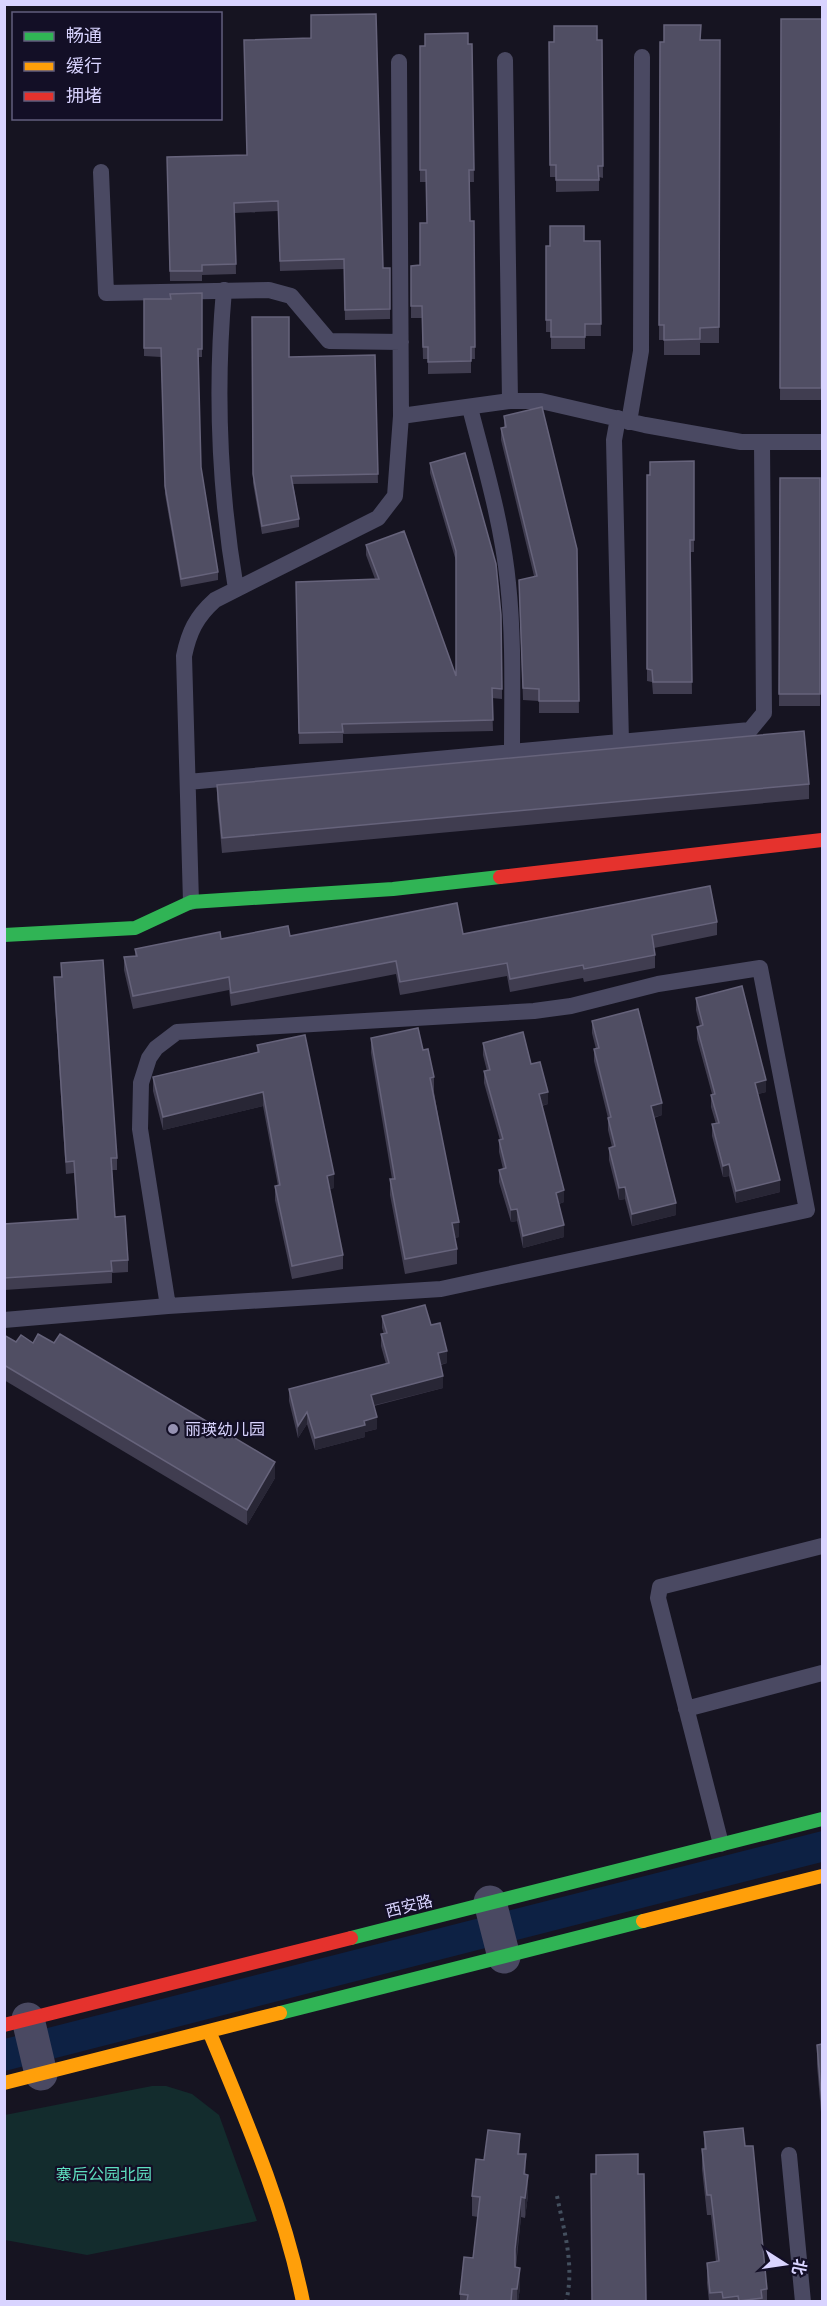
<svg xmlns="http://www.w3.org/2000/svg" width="827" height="2306" font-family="Rubik,'Noto Sans SC',sans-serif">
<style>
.green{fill:#132c2d}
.water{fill:#0d2144}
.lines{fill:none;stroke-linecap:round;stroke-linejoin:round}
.path{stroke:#44505f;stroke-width:4;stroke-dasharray:3 4.5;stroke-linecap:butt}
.lane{stroke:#4a4962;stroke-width:16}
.street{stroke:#4a4962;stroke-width:33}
.fast{stroke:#30b455;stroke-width:14}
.slow{stroke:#ff9f0a;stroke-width:14}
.jam{stroke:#e5322d;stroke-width:14}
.wall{fill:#403d50}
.shaded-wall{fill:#282635}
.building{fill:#504e63;stroke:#66637b;stroke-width:1.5}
.poi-dot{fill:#9591b1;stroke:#130f26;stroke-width:2}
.labels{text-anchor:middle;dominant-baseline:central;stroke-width:4.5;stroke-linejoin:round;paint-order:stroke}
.poi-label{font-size:16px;fill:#d9d4ff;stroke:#130f26;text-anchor:start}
.street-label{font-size:16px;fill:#d9d4ff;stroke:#130f26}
.park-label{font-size:16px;fill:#5fe0c0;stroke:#130f26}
</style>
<rect width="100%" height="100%" fill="#161421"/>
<path class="green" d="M 152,2086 L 166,2086 L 192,2094 L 219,2115 L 257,2221 L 87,2255 L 5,2240 L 5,2115 Z"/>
<path class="water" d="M 822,1831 L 822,1862 L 5,2071 L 4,2039 Z"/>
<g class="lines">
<path class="path" d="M 557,2196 C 564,2231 575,2266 566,2302"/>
<path class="lane" d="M 505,60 L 510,401
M 101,172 L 106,293 L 269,290 L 291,296 L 329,341 L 401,342
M 224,290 C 215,392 219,489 236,589
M 470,408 C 485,466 502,523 508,583 C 514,639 512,695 512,752
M 401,416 L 510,401 L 541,401 L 645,425 L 741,442 L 822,442
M 618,418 L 614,440 L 621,742
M 629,422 L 641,351 L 642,57
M 188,782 L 750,730 L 764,713 L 762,442
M 191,902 L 184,656 C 189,632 196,617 215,600 L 378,518 L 395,496 L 401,416 L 399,62
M 4,1320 L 168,1306 L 441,1289 L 807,1210 L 760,968 L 658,984 L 571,1006 L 534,1011 L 177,1032 L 156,1048 L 149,1058 L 141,1083 L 140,1129 L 168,1306
M 686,1709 L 822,1673
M 721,1844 L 658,1598 L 660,1587 L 822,1546
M 789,2155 L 803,2302"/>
<path class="street" d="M 490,1902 L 504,1957
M 28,2019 L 41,2074"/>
<path class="fast" d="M 4,935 L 135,928 L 191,902 L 393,889 L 500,877
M 351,1938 L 822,1819
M 280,2013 L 643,1921"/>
<path class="slow" d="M 643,1921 L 822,1876
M 209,2031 C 246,2120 284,2207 303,2302
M 4,2083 L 280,2013"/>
<path class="jam" d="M 500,877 L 822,840
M 4,2025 L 351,1938"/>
</g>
<path class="wall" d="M 781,19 L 822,19 L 821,400 L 780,400 Z
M 602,40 L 603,178 L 599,177 L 599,191 L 556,192 L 556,177 L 550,177 L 549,42 Z
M 701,40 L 720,40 L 719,343 L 700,343 L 700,355 L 664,355 L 664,340 L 659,340 L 660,42 Z
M 472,44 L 474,182 L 470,182 L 470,221 L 474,221 L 475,359 L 471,359 L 471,373 L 428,374 L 428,359 L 423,359 L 422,318 L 411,318 L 411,266 L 420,265 L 427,223 L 426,182 L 420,182 L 420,46 Z
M 247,155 L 383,268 L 390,268 L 390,319 L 345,320 L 344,269 L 280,271 L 278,211 L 235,213 L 236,274 L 202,275 L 202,281 L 170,281 L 167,157 Z
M 584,241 L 600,241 L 601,336 L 585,336 L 585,349 L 551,349 L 551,332 L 546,332 L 546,293 Z
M 202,293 L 202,357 L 198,357 L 201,467 L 218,572 L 218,580 L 181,587 L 165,494 L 161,357 L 144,356 L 144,299 L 171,299 Z
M 252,317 L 289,357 L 375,355 L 378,483 L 293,484 L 299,519 L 299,527 L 262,534 L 253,483 Z
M 504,416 L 577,549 L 579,713 L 539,713 L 539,701 L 523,700 L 519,592 L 534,576 L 501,440 L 501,428 L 504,428 Z
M 694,461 L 694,552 L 690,552 L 692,694 L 653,694 L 652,682 L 647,681 L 647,475 L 650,475 Z
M 430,463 L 502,689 L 502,699 L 492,698 L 493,731 L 343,734 L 343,743 L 299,744 L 296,582 L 375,579 L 366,555 L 366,545 L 456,676 L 456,561 L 430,473 Z
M 780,478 L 820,478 L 820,706 L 779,706 Z
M 809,784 L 809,799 L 222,853 L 217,800 L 217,785 Z
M 717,922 L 717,935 L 654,948 L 655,955 L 655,968 L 584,982 L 583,978 L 510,992 L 507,976 L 400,995 L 396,974 L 231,1006 L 229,990 L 133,1009 L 124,970 L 124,957 L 135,956 L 135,949 L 221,939 L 290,936 L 463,934 Z
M 61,963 L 117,1158 L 117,1170 L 112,1170 L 115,1217 L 128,1260 L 128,1272 L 112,1273 L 112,1283 L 4,1290 L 4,1224 L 77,1219 L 74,1173 L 66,1174 L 54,989 L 54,977 L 61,977 Z
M 696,998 L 766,1092 L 758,1094 L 780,1192 L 736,1203 L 729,1176 L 723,1177 L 712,1136 L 712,1124 L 716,1124 L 711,1107 L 711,1095 L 712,1094 L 697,1039 L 697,1027 L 700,1026 L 696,1010 Z
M 592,1021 L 662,1115 L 654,1118 L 676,1215 L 632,1226 L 625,1199 L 619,1200 L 609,1160 L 609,1148 L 612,1147 L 608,1130 L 608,1118 L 594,1061 L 594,1049 L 596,1049 L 592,1033 Z
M 371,1038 L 423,1050 L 434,1077 L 434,1092 L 459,1237 L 454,1238 L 457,1249 L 457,1264 L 405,1274 L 390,1195 L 390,1179 L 392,1179 L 371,1053 Z
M 483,1043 L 531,1064 L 548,1104 L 542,1106 L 564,1202 L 559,1204 L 564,1237 L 523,1248 L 517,1221 L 511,1222 L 499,1182 L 499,1170 L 503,1169 L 499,1152 L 499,1140 L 500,1140 L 484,1083 L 484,1071 L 487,1071 L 483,1055 Z
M 257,1045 L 334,1188 L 329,1189 L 343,1255 L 343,1269 L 292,1279 L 275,1200 L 275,1186 L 278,1186 L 263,1106 L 163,1130 L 153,1091 L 153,1077 L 257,1052 Z
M 382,1316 L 431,1325 L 447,1363 L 441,1365 L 443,1388 L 374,1406 L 377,1429 L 365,1432 L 365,1437 L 315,1450 L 307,1424 L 298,1438 L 289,1401 L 289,1389 L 386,1364 L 381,1346 L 381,1334 L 384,1334 L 382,1328 Z
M 4,1335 L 16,1342 L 33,1343 L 275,1478 L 247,1525 L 4,1380 Z
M 822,2044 L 822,2124 L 817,2065 L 817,2045 Z
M 704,2132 L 767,2289 L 767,2301 L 709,2301 L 707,2283 L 707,2263 L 716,2262 L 711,2215 L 707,2215 L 702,2169 L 702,2149 L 704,2149 Z
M 520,2154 L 526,2174 L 528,2195 L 525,2218 L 521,2217 L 516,2267 L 520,2288 L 518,2301 L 460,2301 L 460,2294 L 473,2258 L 478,2217 L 472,2216 L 472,2196 L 484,2160 Z"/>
<path class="shaded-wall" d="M 766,1080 L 766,1092 L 755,1095 L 755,1083 Z
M 263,1092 L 263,1106 L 163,1130 L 163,1117 Z
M 548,1092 L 548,1104 L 539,1106 L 539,1094 Z
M 662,1103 L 662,1115 L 651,1118 L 651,1106 Z
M 729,1164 L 729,1176 L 723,1177 L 723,1166 Z
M 334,1174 L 334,1188 L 327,1190 L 327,1176 Z
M 780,1180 L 780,1192 L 736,1203 L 736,1191 Z
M 625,1187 L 625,1199 L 619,1200 L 619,1188 Z
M 564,1190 L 564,1202 L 556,1205 L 556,1193 Z
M 676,1203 L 676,1215 L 632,1226 L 632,1214 Z
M 517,1209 L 517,1221 L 511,1222 L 511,1210 Z
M 459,1222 L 459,1237 L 452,1239 L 452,1223 Z
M 564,1225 L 564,1237 L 523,1248 L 523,1236 Z
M 447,1351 L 447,1363 L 438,1365 L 438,1353 Z
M 443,1376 L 443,1388 L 371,1406 L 371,1395 Z
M 307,1412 L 307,1424 L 298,1438 L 298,1426 Z
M 377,1417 L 377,1429 L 365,1432 L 365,1437 L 315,1450 L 315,1438 L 364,1421 Z
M 275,1462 L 275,1478 L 247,1525 L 247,1510 Z
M 520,2134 L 520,2154 L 518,2154 Z
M 526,2154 L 526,2174 L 524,2174 Z
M 528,2175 L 528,2195 L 525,2218 L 525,2198 Z
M 521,2197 L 521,2217 L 515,2269 L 515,2249 Z
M 520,2268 L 520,2288 L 518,2301 L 517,2301 L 517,2289 Z"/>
<path class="building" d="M 376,14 L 383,268 L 390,268 L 390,309 L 345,310 L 344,259 L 280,261 L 278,201 L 234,203 L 236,264 L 202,265 L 202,271 L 170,271 L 167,157 L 247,155 L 244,40 L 311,38 L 311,15 Z
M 781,19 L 822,19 L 821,388 L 780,388 Z
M 664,25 L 701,25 L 700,40 L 720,40 L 719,327 L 700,328 L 700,339 L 664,340 L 664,325 L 659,325 L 660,42 L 664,42 Z
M 554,26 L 597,26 L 597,40 L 602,40 L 603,166 L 598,166 L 599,180 L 556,180 L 556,165 L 550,165 L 549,42 L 554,42 Z
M 468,33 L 468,44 L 472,44 L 474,170 L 469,170 L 470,221 L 474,221 L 475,347 L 471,347 L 471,361 L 428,362 L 428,347 L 423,347 L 422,306 L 411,306 L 411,266 L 420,265 L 420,223 L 427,223 L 426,170 L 420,170 L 420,46 L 425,46 L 425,34 Z
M 550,226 L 584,226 L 584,241 L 600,241 L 601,324 L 585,324 L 585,337 L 551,337 L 551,320 L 546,320 L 546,246 L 550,246 Z
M 202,293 L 202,349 L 198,349 L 201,467 L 218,572 L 181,579 L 165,486 L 161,348 L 144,348 L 144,299 L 171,299 L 170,294 Z
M 252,317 L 289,317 L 289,357 L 375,355 L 378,474 L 291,476 L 299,519 L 262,526 L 253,474 Z
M 542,407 L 577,549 L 579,701 L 539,701 L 539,689 L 523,688 L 519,580 L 537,576 L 501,428 L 506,427 L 504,416 Z
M 465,453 L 496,564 L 501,615 L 502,689 L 492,688 L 493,720 L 342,724 L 343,732 L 299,733 L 296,582 L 379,579 L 366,545 L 404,531 L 456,676 L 456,551 L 430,463 Z
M 694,461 L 694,540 L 690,540 L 692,682 L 653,682 L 652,670 L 647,669 L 647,475 L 650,475 L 650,462 Z
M 780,478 L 820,478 L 820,694 L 779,694 Z
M 804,731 L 809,784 L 222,838 L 217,785 Z
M 710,886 L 717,922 L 652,935 L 655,955 L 584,969 L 583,965 L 510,979 L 507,963 L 400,982 L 396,961 L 231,993 L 229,977 L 133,996 L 124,957 L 137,956 L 135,949 L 220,932 L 221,939 L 288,926 L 290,936 L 457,903 L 463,934 Z
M 103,960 L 117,1158 L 111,1158 L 115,1217 L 125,1216 L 128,1260 L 111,1261 L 112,1271 L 4,1278 L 4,1224 L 78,1219 L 74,1161 L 66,1162 L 54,977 L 62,977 L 61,963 Z
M 742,986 L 766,1080 L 755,1083 L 780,1180 L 736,1191 L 729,1164 L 723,1166 L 712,1124 L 719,1123 L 711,1095 L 715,1094 L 697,1027 L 703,1025 L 696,998 Z
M 638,1009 L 662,1103 L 651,1106 L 676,1203 L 632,1214 L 625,1187 L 619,1188 L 609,1148 L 615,1146 L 608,1118 L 611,1117 L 594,1049 L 599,1048 L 592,1021 Z
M 418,1028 L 423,1050 L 428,1049 L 434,1077 L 430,1078 L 459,1222 L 452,1223 L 457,1249 L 405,1259 L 390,1179 L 395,1179 L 371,1038 Z
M 523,1032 L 531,1064 L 540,1062 L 548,1092 L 539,1094 L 564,1190 L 556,1193 L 564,1225 L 523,1236 L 517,1209 L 511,1210 L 499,1170 L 506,1168 L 499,1140 L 503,1139 L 484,1071 L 490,1070 L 483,1043 Z
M 305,1035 L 334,1174 L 327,1176 L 343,1255 L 292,1266 L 275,1186 L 280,1185 L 263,1092 L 163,1117 L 153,1077 L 259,1052 L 257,1045 Z
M 425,1305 L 431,1325 L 440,1323 L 447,1351 L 438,1353 L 443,1376 L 371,1395 L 377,1417 L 364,1421 L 365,1425 L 315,1438 L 307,1412 L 298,1426 L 289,1389 L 389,1363 L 381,1334 L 387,1333 L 382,1316 Z
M 38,1334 L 54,1343 L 60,1334 L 275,1462 L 247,1510 L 4,1365 L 4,1335 L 16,1342 L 21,1335 L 33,1343 Z
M 822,2044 L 822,2104 L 817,2045 Z
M 743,2128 L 745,2146 L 753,2146 L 767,2289 L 761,2290 L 762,2298 L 739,2301 L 738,2296 L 723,2298 L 722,2292 L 710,2293 L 707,2263 L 719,2261 L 711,2195 L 707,2195 L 702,2149 L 706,2149 L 704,2132 Z
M 488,2130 L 520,2134 L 518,2154 L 526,2154 L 524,2174 L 528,2175 L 525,2198 L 521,2197 L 515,2249 L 515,2267 L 520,2268 L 517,2289 L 512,2289 L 511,2301 L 467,2301 L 468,2295 L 460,2294 L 464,2257 L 473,2258 L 480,2197 L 472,2196 L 476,2159 L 484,2160 Z
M 638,2154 L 638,2174 L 644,2174 L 646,2301 L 592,2301 L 591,2174 L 596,2174 L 596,2155 Z"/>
<circle class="poi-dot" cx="173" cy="1429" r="6"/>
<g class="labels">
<g class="poi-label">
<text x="185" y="1429">丽瑛幼儿园</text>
</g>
<g class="street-label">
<text transform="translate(409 1906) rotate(-14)">西安路</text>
</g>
<g class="park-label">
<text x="104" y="2174">寨后公园北园</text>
</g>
</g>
<rect width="827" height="2306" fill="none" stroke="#d9d4ff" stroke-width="12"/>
<rect x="12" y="12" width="210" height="108" fill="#130f26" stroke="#625e7d" stroke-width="1.5"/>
<rect x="24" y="32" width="30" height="9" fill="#30b455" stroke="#625e7d" stroke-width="1.5"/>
<text x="66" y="42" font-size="18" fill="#d9d4ff">畅通</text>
<rect x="24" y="62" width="30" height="9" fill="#ff9f0a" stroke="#625e7d" stroke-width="1.5"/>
<text x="66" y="72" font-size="18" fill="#d9d4ff">缓行</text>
<rect x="24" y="92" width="30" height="9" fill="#e5322d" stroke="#625e7d" stroke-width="1.5"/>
<text x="66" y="102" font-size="18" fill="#d9d4ff">拥堵</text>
<g transform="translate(785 2264) rotate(102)" stroke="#130f26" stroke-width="4.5" paint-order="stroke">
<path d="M0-4.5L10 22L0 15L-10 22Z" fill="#d9d4ff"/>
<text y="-9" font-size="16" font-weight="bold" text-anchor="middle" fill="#d9d4ff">北</text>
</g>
</svg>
